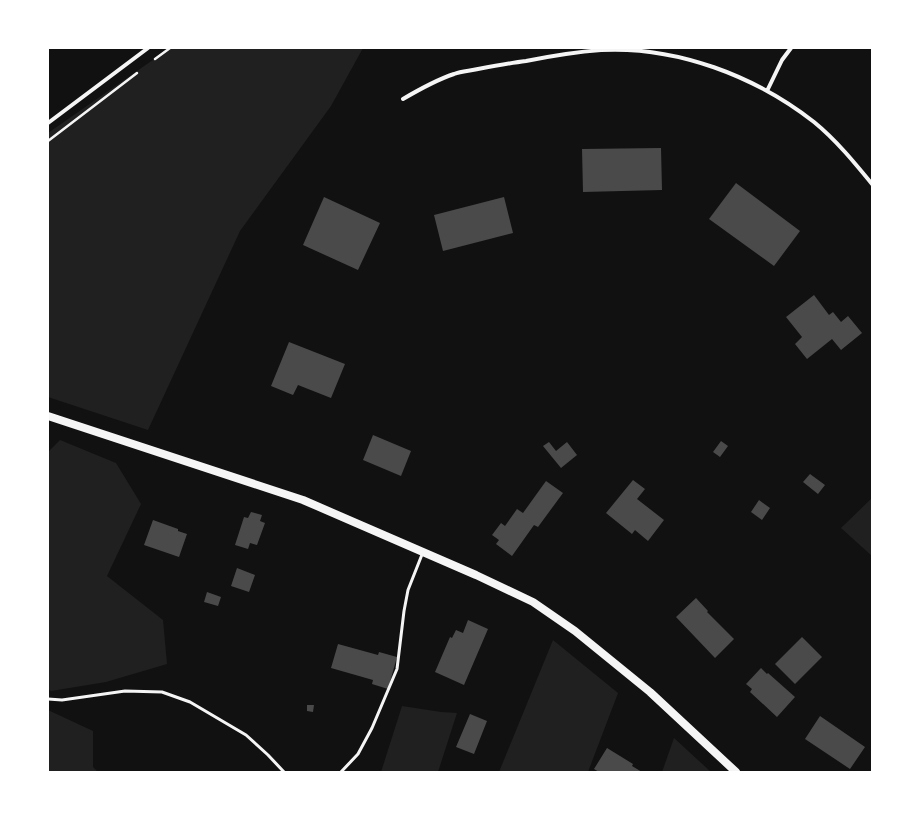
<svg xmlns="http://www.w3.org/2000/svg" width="920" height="820" font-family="'Exo 2',sans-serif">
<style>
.green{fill:#202020}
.building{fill:#4a4a4a}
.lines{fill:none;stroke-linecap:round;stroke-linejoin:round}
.path{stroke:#f5f5f5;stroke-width:2.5}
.service{stroke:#f5f5f5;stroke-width:3}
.minor{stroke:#f5f5f5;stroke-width:4}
.secondary{stroke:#f5f5f5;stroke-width:8}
</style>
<rect width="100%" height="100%" fill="#111"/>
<path class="green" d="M 170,48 L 363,48 L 331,106 L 240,231 L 148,430 L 48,397 L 48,133 Z
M 60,440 L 116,463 L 141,504 L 107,576 L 163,620 L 167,664 L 106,682 L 51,691 L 48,689 L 48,452 Z
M 872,498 L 872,556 L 841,528 Z
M 553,640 L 618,693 L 588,772 L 499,772 Z
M 402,706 L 441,712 L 457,713 L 438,772 L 381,772 Z
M 48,710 L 93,731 L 93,767 L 98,772 L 48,772 Z
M 674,738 L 711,772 L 662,772 Z"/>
<path class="building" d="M 661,148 L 662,190 L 583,192 L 582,149 Z
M 736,183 L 800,231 L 774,266 L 709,219 Z
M 324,197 L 380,223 L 358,270 L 303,245 Z
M 504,197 L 513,233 L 443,251 L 434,215 Z
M 814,295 L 829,315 L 833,312 L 841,322 L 848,316 L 862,333 L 841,350 L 832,339 L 807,359 L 795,344 L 802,337 L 786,317 Z
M 289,342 L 345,364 L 331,398 L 298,385 L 293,395 L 271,386 Z
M 373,435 L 411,451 L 401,476 L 363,460 Z
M 721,441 L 728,446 L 720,457 L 713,452 Z
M 549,442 L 556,451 L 567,442 L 577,455 L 561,468 L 543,446 Z
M 810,474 L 825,485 L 818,494 L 803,482 Z
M 633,480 L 645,489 L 637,499 L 664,520 L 648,541 L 635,530 L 632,534 L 606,513 Z
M 546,481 L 563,493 L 538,527 L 534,525 L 512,556 L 496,544 L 499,540 L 492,535 L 501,523 L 505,526 L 517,509 L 523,513 Z
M 759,500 L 770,508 L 762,520 L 751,512 Z
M 251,512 L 262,515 L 260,521 L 265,523 L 257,545 L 250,543 L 248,549 L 235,545 L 244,517 L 248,518 Z
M 153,520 L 178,529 L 178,531 L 187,534 L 179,557 L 144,545 Z
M 237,568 L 255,575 L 249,592 L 231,586 Z
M 207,592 L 221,597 L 218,606 L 204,602 Z
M 696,598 L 708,611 L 707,612 L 734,639 L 715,658 L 676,617 Z
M 468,620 L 488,629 L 464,685 L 435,672 L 450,637 L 452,638 L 456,630 L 463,633 Z
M 802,637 L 822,657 L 795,684 L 775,664 Z
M 338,644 L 378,655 L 379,652 L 397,657 L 388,689 L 372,684 L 373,680 L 331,668 Z
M 761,668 L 767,674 L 768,673 L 795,697 L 777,717 L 750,692 L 752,689 L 746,684 Z
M 307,705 L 314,705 L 313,712 L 307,711 Z
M 470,714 L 487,721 L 474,754 L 456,747 Z
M 820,716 L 865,747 L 850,769 L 805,739 Z
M 607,748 L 633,764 L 632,766 L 642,772 L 599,772 L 594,769 Z"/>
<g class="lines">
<path class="path" d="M 155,59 L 170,48
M 48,141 L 137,73"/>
<path class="service" d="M 48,699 L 62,700 L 125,691 L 162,692 L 190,702 L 246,735 L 268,755 L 284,772
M 341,772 L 358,754 L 372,728 L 397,669 L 404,611 L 408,590 L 423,552"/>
<path class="minor" d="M 767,91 L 782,60 L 791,48
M 403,99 C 420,89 436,80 454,74 C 462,71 470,71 478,69 C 494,66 510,63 526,61 C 551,56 575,52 601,50 C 677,46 755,76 814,122 C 836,140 854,162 872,184
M 48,123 L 148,48"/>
<path class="secondary" d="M 48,416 L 303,500 L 476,575 L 533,602 L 575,631 L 650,692 L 736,772"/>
</g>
<rect width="920" height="820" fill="none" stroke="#ffffff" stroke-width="98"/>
</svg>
